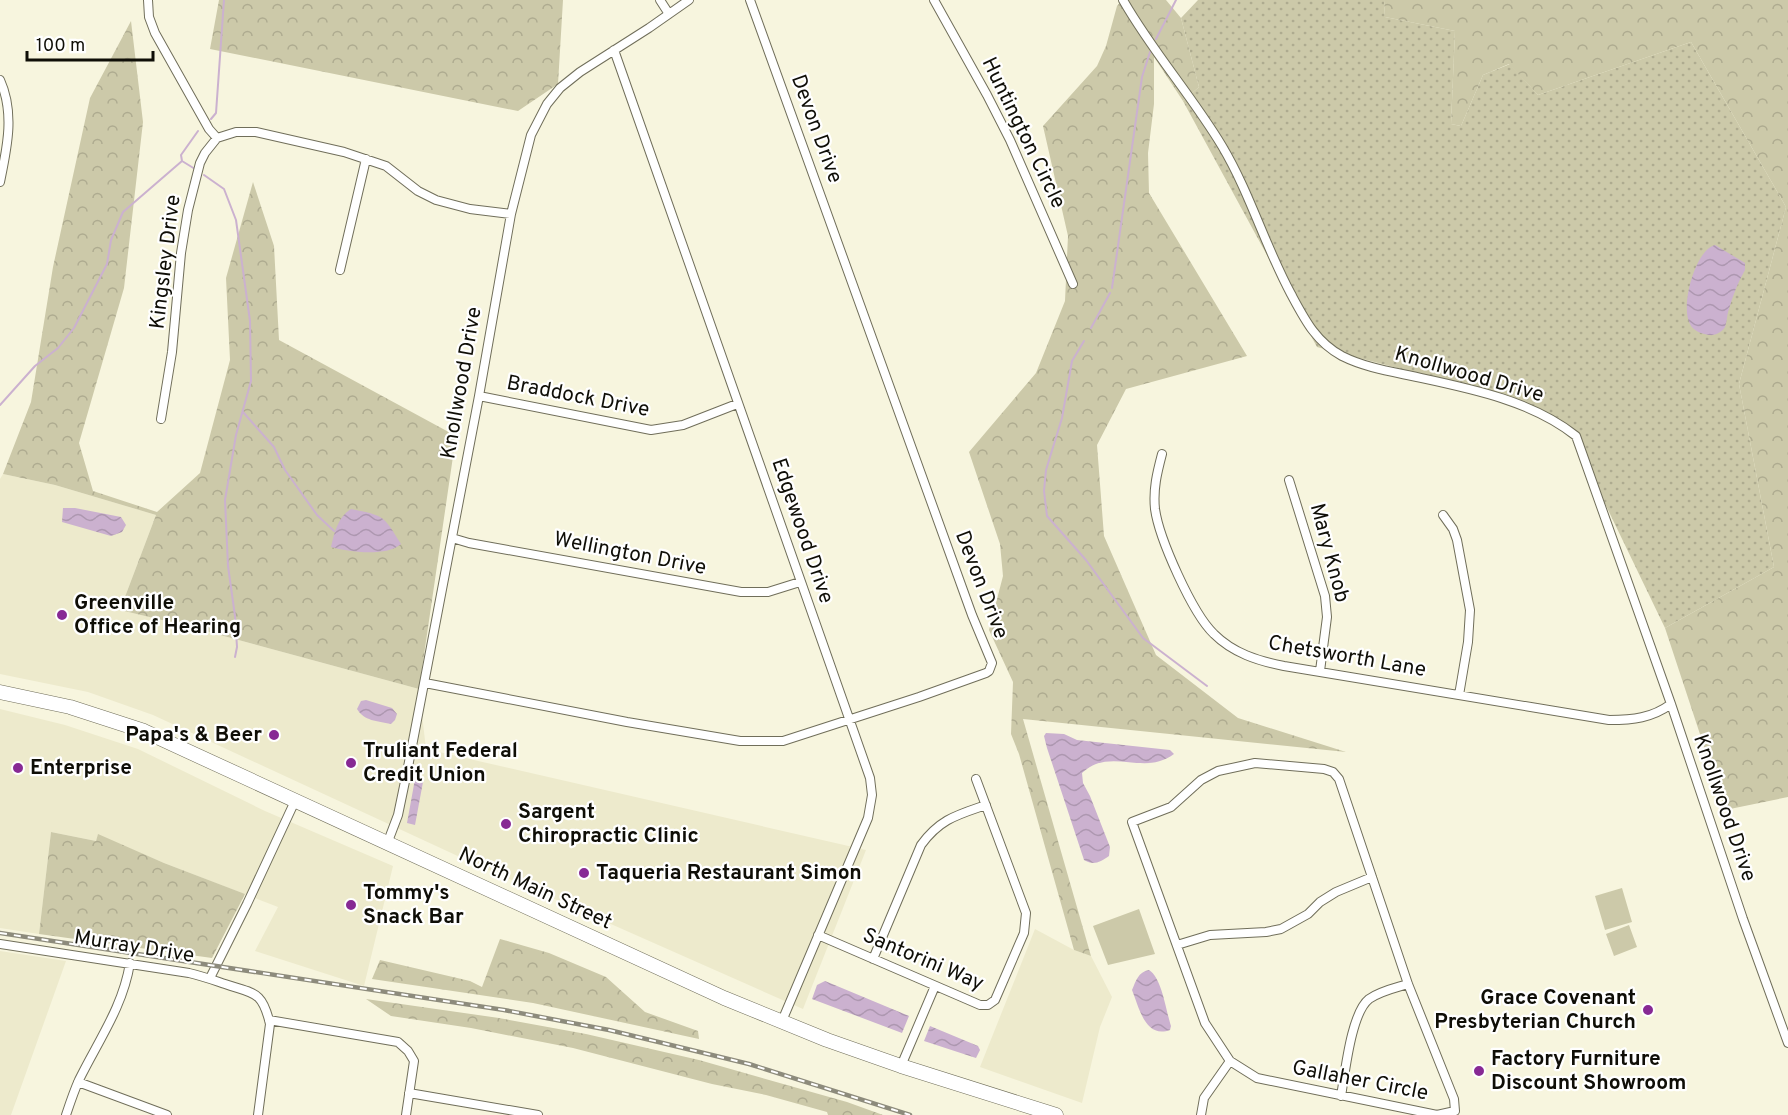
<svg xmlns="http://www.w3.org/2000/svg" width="1788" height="1115" font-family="Overpass,sans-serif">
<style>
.built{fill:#edeacc}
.grass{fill:url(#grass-dots)}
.forest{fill:url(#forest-crowns)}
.green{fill:#ccc9a9}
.water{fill:url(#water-waves)}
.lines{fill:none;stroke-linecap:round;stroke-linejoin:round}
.stream{stroke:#cbb1cf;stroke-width:2}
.minor-casing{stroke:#706e5a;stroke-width:10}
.primary-casing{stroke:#706e5a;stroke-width:15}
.minor{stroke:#fff;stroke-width:8}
.primary{stroke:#fff;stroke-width:14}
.rail-casing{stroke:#8d8b7c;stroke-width:4.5}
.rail{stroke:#fff;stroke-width:2;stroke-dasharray:7;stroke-linecap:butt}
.poi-dot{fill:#872994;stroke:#fff;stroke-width:2}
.labels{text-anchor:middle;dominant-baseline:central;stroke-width:4.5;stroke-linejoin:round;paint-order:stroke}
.street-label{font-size:21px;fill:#0f0e07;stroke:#fff}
.poi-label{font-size:21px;font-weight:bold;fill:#0f0e07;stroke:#fff;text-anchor:start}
</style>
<defs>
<pattern id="grass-dots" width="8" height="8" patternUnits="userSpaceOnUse" patternTransform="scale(1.5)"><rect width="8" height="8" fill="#ccc9a9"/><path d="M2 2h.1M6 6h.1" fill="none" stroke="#aeab90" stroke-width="1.8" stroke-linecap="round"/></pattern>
<pattern id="forest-crowns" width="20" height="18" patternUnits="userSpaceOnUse" patternTransform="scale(1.5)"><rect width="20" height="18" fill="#ccc9a9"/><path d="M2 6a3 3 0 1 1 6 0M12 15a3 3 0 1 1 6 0" fill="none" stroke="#aeab90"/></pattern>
<pattern id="water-waves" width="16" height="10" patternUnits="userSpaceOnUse" patternTransform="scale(1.5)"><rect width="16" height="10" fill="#cbb1cf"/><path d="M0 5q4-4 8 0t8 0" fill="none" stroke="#ad97b0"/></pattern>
</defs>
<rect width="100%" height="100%" fill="#f7f5de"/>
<path class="built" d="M 3,474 L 55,485 L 156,515 L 120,610 L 187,626 L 419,689 L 426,749 L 866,850 L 803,1009 L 475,864 L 153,715 L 88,692 L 0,674 L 0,479 Z
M 0,709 L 65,725 L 138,749 L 265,811 L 393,866 L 364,986 L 255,951 L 278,907 L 164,863 L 98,835 L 96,841 L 51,832 L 39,934 L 0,928 Z
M 1035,929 L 1074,950 L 1091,956 L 1112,997 L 1100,1027 L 1082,1103 L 980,1067 Z
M 0,951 L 66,961 L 11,1115 L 0,1115 Z"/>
<path class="grass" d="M 1198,0 L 1384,0 L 1385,17 L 1455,31 L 1451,124 L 1461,126 L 1483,75 L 1510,64 L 1538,95 L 1691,42 L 1786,207 L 1739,384 L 1774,567 L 1665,628 L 1569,429 L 1478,389 L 1317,347 L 1183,101 L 1199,87 L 1181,18 Z"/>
<path class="forest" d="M 219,0 L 563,0 L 558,84 L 518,111 L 210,49 Z
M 1122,0 L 1166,0 L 1181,18 L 1199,87 L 1183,101 L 1154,57 L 1154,104 L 1148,153 L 1149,193 L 1247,356 L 1126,389 L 1097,445 L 1104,536 L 1156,655 L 1238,718 L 1346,752 L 1023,719 L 1091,956 L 1074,950 L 1019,754 L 1011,734 L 1013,682 L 989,630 L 1003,576 L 1000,544 L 969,452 L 1036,373 L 1065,301 L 1068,236 L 1043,126 L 1097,66 L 1106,46 L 1117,6 Z
M 1384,0 L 1788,0 L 1788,797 L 1725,810 L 1665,628 L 1774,567 L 1739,384 L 1786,207 L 1691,42 L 1538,95 L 1509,64 L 1483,75 L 1461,126 L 1451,124 L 1455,31 L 1385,17 Z
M 131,21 L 143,122 L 124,288 L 79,443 L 93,491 L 157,512 L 200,473 L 230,360 L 226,278 L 253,182 L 274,246 L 279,340 L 456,436 L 419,689 L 187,626 L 120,610 L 156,515 L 55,485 L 3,474 L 31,402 L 53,267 L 90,98 Z
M 51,832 L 96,841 L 98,834 L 164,863 L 245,894 L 212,958 L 39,934 Z
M 500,939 L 549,953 L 606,977 L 645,1012 L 698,1031 L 699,1039 L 533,1003 L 372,979 L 380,960 L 470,981 L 482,987 Z
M 366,999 L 499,1018 L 586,1034 L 699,1060 L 847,1102 L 883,1115 L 828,1115 L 827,1112 L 766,1095 L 712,1084 L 573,1048 L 471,1028 L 391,1016 Z"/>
<path class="green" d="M 1622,888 L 1632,922 L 1605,930 L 1595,896 Z
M 1139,909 L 1155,954 L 1108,965 L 1093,926 Z
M 1629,925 L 1637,947 L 1614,956 L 1606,934 Z"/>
<path class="water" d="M 1715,245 L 1745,263 L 1745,270 C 1738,282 1733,295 1729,309 C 1727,314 1727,322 1725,327 C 1722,332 1715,336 1709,335 C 1702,334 1693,331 1690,324 C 1680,307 1695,250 1715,245 Z
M 63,508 L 75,508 L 121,517 L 126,525 L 122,532 L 111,536 L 62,522 Z
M 351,509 C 385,516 383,515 401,544 C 387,557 348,552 331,547 C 334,533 338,517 351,509 Z
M 366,700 L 392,708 L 397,714 L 395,720 L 391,724 C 377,721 364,721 357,709 L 361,701 Z
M 1046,733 L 1064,734 L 1077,740 L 1170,750 L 1174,754 C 1143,777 1111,746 1082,773 L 1083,783 L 1090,796 L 1110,847 L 1109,856 C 1100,862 1094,866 1084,860 L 1047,748 L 1044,736 Z
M 415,779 L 423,782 L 415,825 L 407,823 Z
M 1149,970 C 1162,978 1166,1011 1171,1026 L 1170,1030 C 1145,1039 1139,1007 1132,990 C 1136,981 1138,972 1149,970 Z
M 825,981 L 909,1016 L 902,1033 L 812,999 L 817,985 Z
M 930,1026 L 978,1046 L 980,1050 L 976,1058 L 924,1041 Z"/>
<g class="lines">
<path class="stream" d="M 1156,39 L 1176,0
M 211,119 L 216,113 L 224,0
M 182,161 L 195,169
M 204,175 L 224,189 L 236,220 L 250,321 L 251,381 L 236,435 L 225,500 L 228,566 L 235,616 L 237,647 L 235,657
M 1112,288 L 1142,77 L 1150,52
M 1091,328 L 1110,293
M 1084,341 L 1072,361 L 1062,418 L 1046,470 L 1044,491 L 1047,516 L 1086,560 L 1143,638 L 1207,686
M 0,405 L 35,366 L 58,348 L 74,328 L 107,264 L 111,240 L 123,212 L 182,161 L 181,155 L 198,131
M 243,412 L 274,447 L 285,470 L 317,515 L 334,531"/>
<g class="minor-casing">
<path id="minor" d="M 148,0 L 149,17 L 155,33 L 209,129 L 217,138
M 660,0 L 669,14
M 934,0 L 987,95 L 1010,140 L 1073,284
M 1123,0 C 1152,51 1192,96 1222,146 C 1250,193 1265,246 1291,294 C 1305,320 1316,342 1342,356 C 1364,367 1388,371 1412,376 C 1468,388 1531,400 1576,436 L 1671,704 L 1743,919 L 1788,1043
M 614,50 L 870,778 L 872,795 L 868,818 L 782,1021
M 0,80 C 15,113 7,148 0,182
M 340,270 L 366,159
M 479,396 L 651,430 L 683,425 L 737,404
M 161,419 L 172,352 L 181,253 L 188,210 L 200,163 L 205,153 L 217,138 L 236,132 L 256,132 L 344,152 L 386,166 L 418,191 L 436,200 L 470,209 L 511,214
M 1162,454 C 1157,473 1153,489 1155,509 C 1159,538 1192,613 1214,634 C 1233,653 1258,661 1284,666 L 1609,720 C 1633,720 1652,718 1671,704
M 1289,480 L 1325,596 L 1327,617 L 1320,671
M 1443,515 L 1453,529 L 1457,540 L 1470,610 L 1468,642 L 1459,695
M 452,538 L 469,543 L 741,592 L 768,592 L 800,582
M 425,683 L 627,722 L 740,741 L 783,741 L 919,697 L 986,673 L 989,671 L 992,663 L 972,615 L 750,0
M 1255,763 L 1324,769 L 1333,772 L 1339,779 L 1408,984 L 1454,1099 L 1455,1111 L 1437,1115 L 1257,1078 L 1230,1061 L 1205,1023 L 1132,822 L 1171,807 L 1201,780 L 1218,771 Z
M 387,844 L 398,815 L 408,767 L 479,396 L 511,214 L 531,135 L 547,104 L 560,88 L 580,72 L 649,28 L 689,0
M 818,935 L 980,1005 L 988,1005 L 995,1000 L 1024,933 L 1026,913 L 976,779
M 0,944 L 189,973 C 202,976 213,980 225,984 C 254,994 262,990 270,1024 L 258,1115
M 1177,945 L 1210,935 L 1266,932 L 1281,929 L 1308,914 L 1320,902 L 1336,892 L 1372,877
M 873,959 L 921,845 C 940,819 957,815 986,805
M 210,978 L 247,904 L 295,801
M 269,1020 L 398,1042 L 408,1051 L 414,1061 L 406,1115
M 901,1066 L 935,986
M 78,1082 L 167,1115
M 409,1093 L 538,1115
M 1341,1096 C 1345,1074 1351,1013 1369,999 C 1380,991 1395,988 1408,984
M 66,1115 C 70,1103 74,1091 79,1080 C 98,1041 123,1007 130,963
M 1201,1115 L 1204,1098 L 1230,1061"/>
</g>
<g class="primary-casing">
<path id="primary" d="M 0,692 L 70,707 L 144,731 L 724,998 L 827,1040 L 901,1066 L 1056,1115"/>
</g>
<use href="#minor" class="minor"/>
<use href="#primary" class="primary"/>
<g class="rail-casing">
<path id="rail" d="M 0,933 L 504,1010 L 609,1030 L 749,1064 L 910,1115"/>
</g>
<use href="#rail" class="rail"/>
</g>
<g class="poi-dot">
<circle cx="62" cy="615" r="6"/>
<circle cx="274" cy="735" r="6"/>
<circle cx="351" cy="763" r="6"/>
<circle cx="18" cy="768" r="6"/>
<circle cx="506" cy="824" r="6"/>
<circle cx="584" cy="873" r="6"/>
<circle cx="351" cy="905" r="6"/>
<circle cx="1648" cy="1010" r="6"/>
<circle cx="1479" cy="1071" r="6"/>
</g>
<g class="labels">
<g class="street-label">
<text transform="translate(816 129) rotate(70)">Devon Drive</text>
<text transform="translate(1023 133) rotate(64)">Huntington Circle</text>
<text transform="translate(166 262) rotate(-83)">Kingsley Drive</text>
<text transform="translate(1469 375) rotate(16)">Knollwood Drive</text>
<text transform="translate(462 383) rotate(-80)">Knollwood Drive</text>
<text transform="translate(578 397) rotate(11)">Braddock Drive</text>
<text transform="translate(802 531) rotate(71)">Edgewood Drive</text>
<text transform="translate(1329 553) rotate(75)">Mary Knob</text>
<text transform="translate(630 554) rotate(11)">Wellington Drive</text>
<text transform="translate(981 585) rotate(69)">Devon Drive</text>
<text transform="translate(1347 657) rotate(10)">Chetsworth Lane</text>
<text transform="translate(1724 808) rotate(71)">Knollwood Drive</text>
<text transform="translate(535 889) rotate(25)">North Main Street</text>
<text transform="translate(134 947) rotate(9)">Murray Drive</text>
<text transform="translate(923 960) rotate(23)">Santorini Way</text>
<text transform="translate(1360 1081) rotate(11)">Gallaher Circle</text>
</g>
<g class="poi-label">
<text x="74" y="603">Greenville<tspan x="74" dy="24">Office of Hearing</tspan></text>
<text x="262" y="735" text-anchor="end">Papa's &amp; Beer</text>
<text x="363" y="751">Truliant Federal<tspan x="363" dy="24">Credit Union</tspan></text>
<text x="30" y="768">Enterprise</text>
<text x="518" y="812">Sargent<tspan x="518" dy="24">Chiropractic Clinic</tspan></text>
<text x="596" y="873">Taqueria Restaurant Simon</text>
<text x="363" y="893">Tommy's<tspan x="363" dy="24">Snack Bar</tspan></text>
<text x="1636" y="998" text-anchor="end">Grace Covenant<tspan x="1636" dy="24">Presbyterian Church</tspan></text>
<text x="1491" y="1059">Factory Furniture<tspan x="1491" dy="24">Discount Showroom</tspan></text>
</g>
</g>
<path d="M27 51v9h126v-9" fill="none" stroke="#0f0e07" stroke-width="3"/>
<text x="36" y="51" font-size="18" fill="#0f0e07" stroke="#ffffff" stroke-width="4.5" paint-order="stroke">100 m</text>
</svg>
